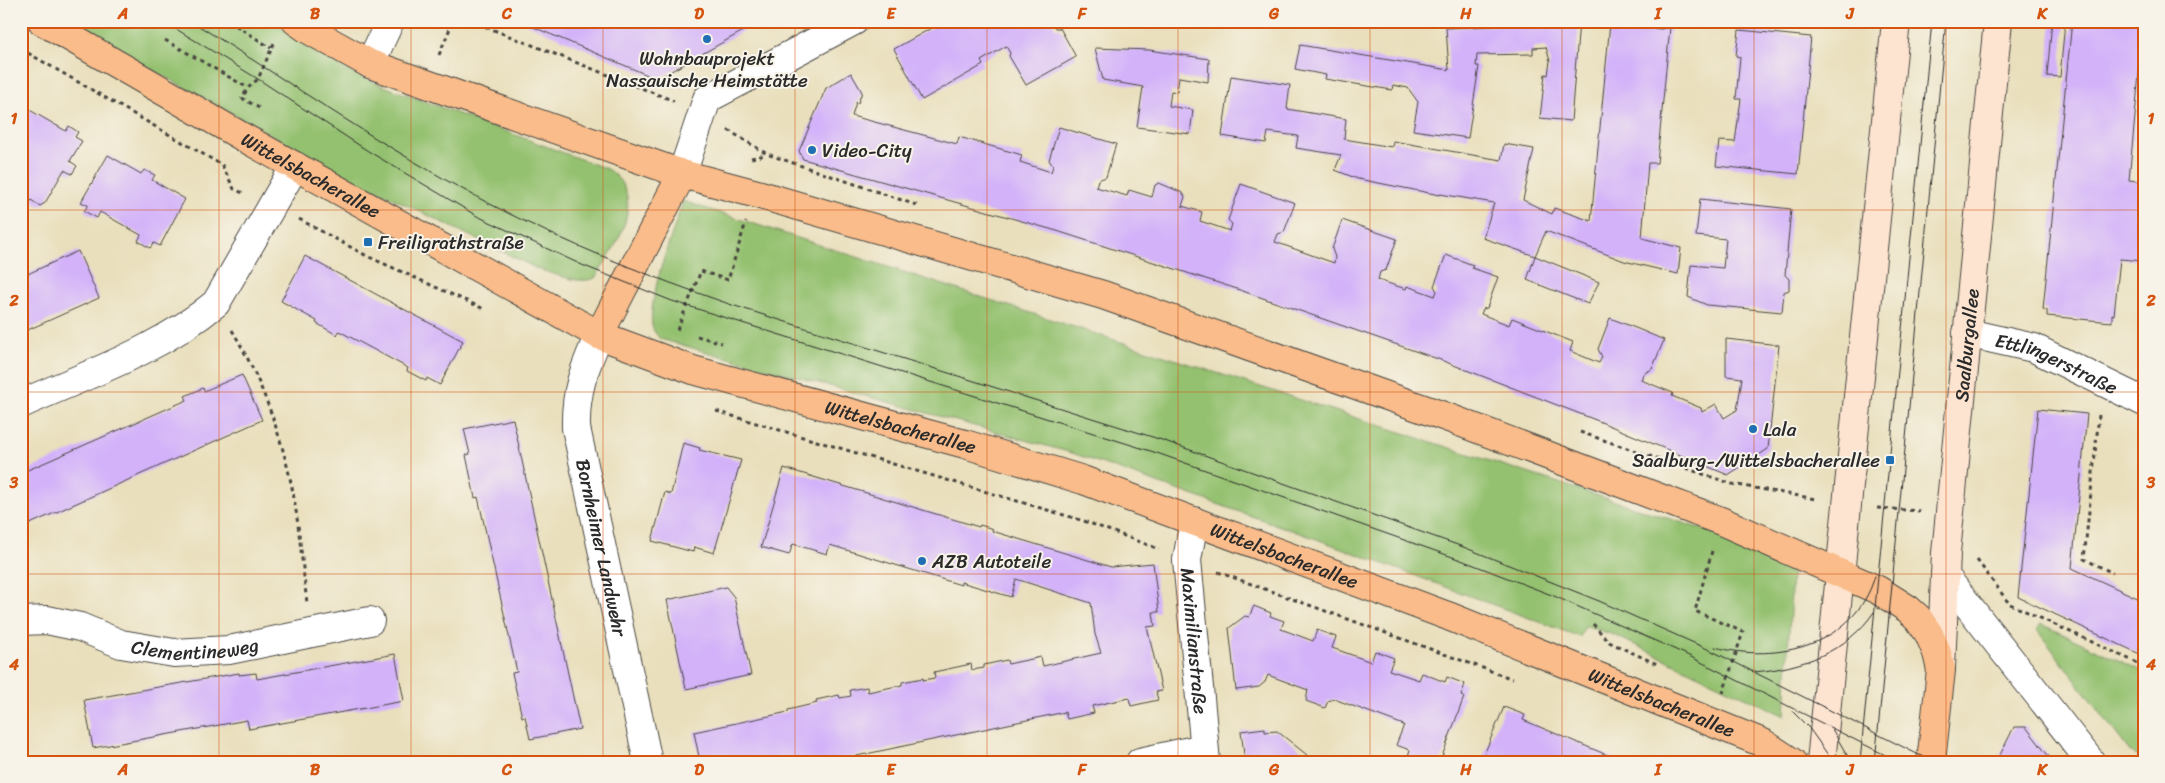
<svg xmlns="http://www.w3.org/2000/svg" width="2165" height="783" font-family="Sriracha,sans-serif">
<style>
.green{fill:#94c16f;stroke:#60764d}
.building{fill:#d3b2f9}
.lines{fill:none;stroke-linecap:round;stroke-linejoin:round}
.minor-casing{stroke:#484641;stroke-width:30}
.secondary-casing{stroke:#484641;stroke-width:30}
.primary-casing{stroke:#484641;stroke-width:30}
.path{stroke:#484641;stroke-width:3;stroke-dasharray:4 4;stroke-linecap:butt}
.minor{stroke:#fff;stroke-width:28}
.secondary{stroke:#fde4d0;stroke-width:28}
.primary{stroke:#f9bc8a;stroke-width:28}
.tram{stroke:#2b2b2b;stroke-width:1}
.grid{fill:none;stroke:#d5540f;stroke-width:1;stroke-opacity:0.55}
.poi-dot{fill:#1f6fb2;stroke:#f7f3e8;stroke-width:2}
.labels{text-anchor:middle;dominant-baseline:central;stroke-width:4;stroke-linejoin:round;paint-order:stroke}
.poi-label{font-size:19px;fill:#2b2b2b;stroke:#f7f3e8;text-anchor:start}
.street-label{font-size:19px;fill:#2b2b2b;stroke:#f7f3e8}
.neatline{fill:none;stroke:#d5540f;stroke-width:2}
.grid-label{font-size:16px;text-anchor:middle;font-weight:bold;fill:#d5540f}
</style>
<rect width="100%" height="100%" fill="#f7f3e8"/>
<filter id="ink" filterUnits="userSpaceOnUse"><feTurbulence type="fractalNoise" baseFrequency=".02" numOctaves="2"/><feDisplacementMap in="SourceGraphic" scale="10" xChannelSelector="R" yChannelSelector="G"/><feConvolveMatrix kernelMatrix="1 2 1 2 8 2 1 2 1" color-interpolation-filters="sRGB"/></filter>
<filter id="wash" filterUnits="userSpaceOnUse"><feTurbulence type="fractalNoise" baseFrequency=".0096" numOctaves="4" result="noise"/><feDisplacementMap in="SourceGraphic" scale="20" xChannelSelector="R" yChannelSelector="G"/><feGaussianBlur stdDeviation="1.12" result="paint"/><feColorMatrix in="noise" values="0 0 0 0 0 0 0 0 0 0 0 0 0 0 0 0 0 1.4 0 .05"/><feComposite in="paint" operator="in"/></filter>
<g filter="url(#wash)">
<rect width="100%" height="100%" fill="#e9dfbc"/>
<path class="green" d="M 72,21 L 273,21 L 346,70 L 381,85 L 607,169 C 650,197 616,246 595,278 C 579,285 556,274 540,270 L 337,171 L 147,67 Z
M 683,201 L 1717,534 L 1792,571 L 1785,716 L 1614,635 L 1585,626 L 1580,637 L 1314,538 L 1072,453 L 660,339 C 657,335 653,331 652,326 C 648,294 673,233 683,201 Z
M 2041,624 L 2144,672 L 2144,752 L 2141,758 L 2131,753 L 2037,630 Z"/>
<g id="blocks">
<path class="building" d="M 519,21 L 761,21 L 657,79 Z
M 944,21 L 1052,21 L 1055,28 L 1060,28 L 1076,57 L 1026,85 L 1009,56 L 1010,53 L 1006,46 L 981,61 L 983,65 L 922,100 L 894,49 Z
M 2052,21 L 2065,21 L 2060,77 L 2047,76 Z
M 2072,21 L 2144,21 L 2129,180 L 2144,182 L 2144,261 L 2120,259 L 2114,315 L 2112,314 L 2112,322 L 2047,316 L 2047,310 L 2043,309 Z
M 1579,22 L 1571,121 L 1540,118 L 1545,74 L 1548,75 L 1550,61 L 1546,47 L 1533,48 L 1533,54 L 1477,55 L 1476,66 L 1479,66 L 1468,138 L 1413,130 L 1418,102 L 1408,88 L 1393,85 L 1392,90 L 1325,79 L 1326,75 L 1295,69 L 1300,45 L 1449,70 L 1446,28 Z
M 1610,23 L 1661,29 L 1670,27 L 1657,163 L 1648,163 L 1642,238 L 1681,248 L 1678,274 L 1624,261 L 1546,231 L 1535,256 L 1483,238 L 1494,203 L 1440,194 L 1440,195 L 1358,179 L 1335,170 L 1341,155 L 1296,148 L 1298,136 L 1268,132 L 1266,143 L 1222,136 L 1231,76 L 1290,85 L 1287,109 L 1346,119 L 1344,139 L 1392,147 L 1393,141 L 1501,160 L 1504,144 L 1534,149 L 1523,200 L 1552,214 L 1554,208 L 1591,221 Z
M 1739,30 L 1811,37 L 1798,174 L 1716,166 L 1719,141 L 1735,142 L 1741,99 L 1736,99 L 1740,57 L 1736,56 Z
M 1095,48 L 1149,50 L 1209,59 L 1208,82 L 1179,77 L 1177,92 L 1171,91 L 1169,106 L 1193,110 L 1190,134 L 1137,127 L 1143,87 L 1103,80 Z
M 851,73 L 862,92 L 858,103 L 856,102 L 852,116 L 957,144 L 959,137 L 1022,155 L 1020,162 L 1051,172 L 1053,166 L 1049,160 L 1059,127 L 1116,144 L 1106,177 L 1098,180 L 1096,187 L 1127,196 L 1129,190 L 1152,197 L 1155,185 L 1159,183 L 1183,193 L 1185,197 L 1182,206 L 1202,212 L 1200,221 L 1230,231 L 1232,224 L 1228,220 L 1241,184 L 1295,203 L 1284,232 L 1278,234 L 1275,242 L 1334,263 L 1335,257 L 1332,249 L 1342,220 L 1397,239 L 1386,270 L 1380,272 L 1378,280 L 1406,289 L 1407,286 L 1435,296 L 1437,291 L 1434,286 L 1446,255 L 1473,265 L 1472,268 L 1498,277 L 1487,308 L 1483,309 L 1481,314 L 1509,325 L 1512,318 L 1573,342 L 1570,351 L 1599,363 L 1602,357 L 1598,349 L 1610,318 L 1638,329 L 1664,340 L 1652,369 L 1643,374 L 1641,380 L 1673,393 L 1672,396 L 1701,408 L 1702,412 L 1716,404 L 1724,418 L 1737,410 L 1742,378 L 1726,376 L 1726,339 L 1779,345 L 1768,449 L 1728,475 L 1601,422 L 1438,359 L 1234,288 L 1057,231 L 803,159 L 799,151 L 826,88 Z
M 21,105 L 66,131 L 69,126 L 78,132 L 75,137 L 82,141 L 70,161 L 77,166 L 72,174 L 64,170 L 45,203 L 40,206 L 31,200 L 29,204 L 21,202 Z
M 108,155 L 141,174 L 144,170 L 155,175 L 152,180 L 185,199 L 160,246 L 154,243 L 150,248 L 138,241 L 141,235 L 100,212 L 97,218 L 84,211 L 88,205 L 81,202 Z
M 1700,199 L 1791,209 L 1785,275 L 1789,279 L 1789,290 L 1784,292 L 1782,312 L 1707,305 L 1688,297 L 1691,265 L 1723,268 L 1726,239 L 1696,236 Z
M 78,251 L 99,298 L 21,333 L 21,277 Z
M 305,256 L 463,341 L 440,385 L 427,378 L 426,381 L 407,371 L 408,368 L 339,331 L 337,335 L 316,323 L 317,321 L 281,301 Z
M 1535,256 L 1599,282 L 1588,304 L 1527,280 Z
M 242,375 L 262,420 L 21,528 L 21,473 L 187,400 L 185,396 L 203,388 L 204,391 Z
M 2038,409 L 2087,414 L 2072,568 L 2144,601 L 2144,656 L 2018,597 Z
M 513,419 L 580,729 L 530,739 L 525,716 L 522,717 L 512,673 L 517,672 L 478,497 L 475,498 L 466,455 L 470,454 L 464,429 Z
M 683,443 L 700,448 L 699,450 L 741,460 L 714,553 L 694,547 L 693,552 L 652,541 L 665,492 L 671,494 Z
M 784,468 L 979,527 L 980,525 L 993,529 L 992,531 L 1111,567 L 1153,563 L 1159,612 L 1153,612 L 1155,626 L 1147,627 L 1162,691 L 1156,692 L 1158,700 L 1131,706 L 1129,698 L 1092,706 L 1094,713 L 1067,719 L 1065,712 L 828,762 L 700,762 L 694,732 L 788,712 L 788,710 L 817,703 L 816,700 L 839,695 L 840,698 L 851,696 L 850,690 L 867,687 L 868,692 L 902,685 L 902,682 L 923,678 L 923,680 L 935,678 L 934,672 L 971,664 L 972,670 L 984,668 L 984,665 L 1007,660 L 1008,664 L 1041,657 L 1043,666 L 1101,653 L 1095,634 L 1091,603 L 1016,579 L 1011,597 L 961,582 L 961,585 L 830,545 L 827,554 L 793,544 L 789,555 L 761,547 Z
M 726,587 L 734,597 L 751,675 L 686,689 L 667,600 Z
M 1254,606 L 1271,613 L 1270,616 L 1284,621 L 1281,629 L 1313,641 L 1317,630 L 1336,637 L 1332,648 L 1352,655 L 1371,662 L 1375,651 L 1394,658 L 1389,670 L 1419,680 L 1422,673 L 1445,682 L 1447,677 L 1465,684 L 1461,696 L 1464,697 L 1440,762 L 1406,761 L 1410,750 L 1396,745 L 1404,725 L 1334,699 L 1328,701 L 1325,708 L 1306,701 L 1308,690 L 1268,675 L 1265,682 L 1259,687 L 1236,690 L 1229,628 L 1245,616 L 1249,617 Z
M 395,654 L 404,701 L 249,729 L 247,720 L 93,748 L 84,700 L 239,673 L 239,675 L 256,673 L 257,679 Z
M 1504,707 L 1525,715 L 1523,720 L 1624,762 L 1494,762 L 1483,757 Z
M 2014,727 L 2026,727 L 2053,762 L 2004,762 L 1998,759 Z
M 1265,728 L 1265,732 L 1277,731 L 1307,755 L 1308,762 L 1245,762 L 1241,731 Z"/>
</g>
</g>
<g filter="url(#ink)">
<use href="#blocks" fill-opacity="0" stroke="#484641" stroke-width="1"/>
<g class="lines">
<g class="minor-casing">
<g id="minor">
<path d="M 370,64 L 390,21"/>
<path d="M 682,174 L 707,99 L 854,21"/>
<path id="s1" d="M 1967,333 L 2034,348 L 2144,402"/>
<path id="s2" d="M 599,335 C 584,369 575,391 576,428 L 648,762"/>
<path d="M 21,404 C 88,374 160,350 216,303 L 295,166"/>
<path id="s3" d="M 1194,521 L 1187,560 L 1206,762"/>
<path d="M 1945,576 L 2091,762"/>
<path id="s4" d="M 21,621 L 47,620 L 80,627 L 121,644 L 174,653 L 229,650 L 370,621"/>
<path d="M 1140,762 L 1204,748"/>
</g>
</g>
<g class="secondary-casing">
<g id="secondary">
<path id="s5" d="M 1941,668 L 1946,553 L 1998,21"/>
<path d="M 1821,762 L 1896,21"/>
</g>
</g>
<g class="primary-casing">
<g id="primary">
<path id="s6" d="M 42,21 L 241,136 L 599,335 L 693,370 L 965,444 L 1083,480 L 1448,616 L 1763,743 L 1792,762"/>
<path d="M 296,21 L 309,30 L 370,64 L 682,174 L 757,194 L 1103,295 L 1449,418 L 1721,521 L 1878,590 L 1908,609 L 1918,618 L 1929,634 L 1937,653 L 1941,670 L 1931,762"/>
<path d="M 599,335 L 682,174"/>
</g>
</g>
<path class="path" d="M 229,21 L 271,48
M 471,21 L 674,101
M 165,40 L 248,88
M 21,49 L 222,165 L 234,189 L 243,193
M 439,55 L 453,21
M 259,108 L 242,98 L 248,88 L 258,79 L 274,43
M 728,130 L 767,154 L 919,206
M 751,158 L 766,155
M 299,219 L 367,256 L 484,309
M 232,330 C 263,382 285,444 295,504 C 300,537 303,570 307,603
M 677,330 L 701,271 L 728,280 L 746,222
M 697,336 L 722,343
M 716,411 L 1084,521 L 1159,549
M 2099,415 L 2084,559 L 2113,573
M 1580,432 L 1732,484 L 1816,499
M 1877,508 L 1920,511
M 1712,551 L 1695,611 L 1743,632 L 1723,693
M 1977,560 L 2008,602
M 1218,572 L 1513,679
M 2010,604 L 2144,666
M 1593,624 L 1609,642 L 1659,665"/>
<use href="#minor" class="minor"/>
<use href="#secondary" class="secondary"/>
<use href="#primary" class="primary"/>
<path class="tram" d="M 163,21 L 258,79 L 368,151 L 477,216 L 582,265 L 672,301 L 1157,453 L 1461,560 L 1554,596 L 1685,654 L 1899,762
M 191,21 C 290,82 385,149 488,203 C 567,244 648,276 732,305 L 1162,440 L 1466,548 L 1599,601 L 1712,651 L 1933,762
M 1715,647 C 1778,664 1855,645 1875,576
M 1754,672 C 1801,668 1847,652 1874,612
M 1793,712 L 1809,728 L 1833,762
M 1832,729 L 1851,762
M 1860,762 L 1932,21
M 1875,762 L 1946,21"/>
</g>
</g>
<path class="grid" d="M 219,21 L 219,762M 411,21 L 411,762M 603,21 L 603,762M 795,21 L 795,762M 987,21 L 987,762M 1178,21 L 1178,762M 1370,21 L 1370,762M 1562,21 L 1562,762M 1754,21 L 1754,762M 1946,21 L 1946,762M 21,210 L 2144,210M 21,392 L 2144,392M 21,574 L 2144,574"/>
<g class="poi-dot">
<circle cx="707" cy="39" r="5"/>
<circle cx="812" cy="150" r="5"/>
<rect x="363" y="237" width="10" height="10" rx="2.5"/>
<circle cx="1753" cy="429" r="5"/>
<rect x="1885" y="455" width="10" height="10" rx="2.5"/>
<circle cx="922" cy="561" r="5"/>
</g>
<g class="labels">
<g class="poi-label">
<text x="707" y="58" text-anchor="middle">Wohnbauprojekt<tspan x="707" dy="22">Nassauische Heimstätte</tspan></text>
<text x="822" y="150">Video-City</text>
<text x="378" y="242">Freiligrathstraße</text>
<text x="1763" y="429">Lala</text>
<text x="1880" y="460" text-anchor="end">Saalburg-/Wittelsbacherallee</text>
<text x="932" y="561">AZB Autoteile</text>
</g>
<g class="street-label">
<text stroke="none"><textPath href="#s6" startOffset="310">Wittelsbacherallee</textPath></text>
<text stroke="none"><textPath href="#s5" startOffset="324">Saalburgallee</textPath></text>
<text stroke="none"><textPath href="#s1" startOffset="95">Ettlingerstraße</textPath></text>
<text stroke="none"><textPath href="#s6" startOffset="955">Wittelsbacherallee</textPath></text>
<text stroke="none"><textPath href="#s2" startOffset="219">Bornheimer Landwehr</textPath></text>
<text stroke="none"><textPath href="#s6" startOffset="1360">Wittelsbacherallee</textPath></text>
<text stroke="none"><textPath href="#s3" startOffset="121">Maximilianstraße</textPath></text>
<text stroke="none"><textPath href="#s4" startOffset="179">Clementineweg</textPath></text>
<text stroke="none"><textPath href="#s6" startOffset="1765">Wittelsbacherallee</textPath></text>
</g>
</g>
<rect width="2165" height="783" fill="none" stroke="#f7f3e8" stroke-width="55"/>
<rect x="28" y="28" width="2110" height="728" class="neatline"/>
<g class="grid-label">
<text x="123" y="19">A</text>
<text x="315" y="19">B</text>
<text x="507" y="19">C</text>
<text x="699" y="19">D</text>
<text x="891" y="19">E</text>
<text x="1082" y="19">F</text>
<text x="1274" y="19">G</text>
<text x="1466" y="19">H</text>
<text x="1658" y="19">I</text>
<text x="1850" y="19">J</text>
<text x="2042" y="19">K</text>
<text x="14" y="124">1</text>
<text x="2151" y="124">1</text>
<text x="14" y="306">2</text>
<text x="2151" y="306">2</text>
<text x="14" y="488">3</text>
<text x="2151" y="488">3</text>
<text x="14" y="670">4</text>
<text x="2151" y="670">4</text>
<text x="123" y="775">A</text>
<text x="315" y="775">B</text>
<text x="507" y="775">C</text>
<text x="699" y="775">D</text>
<text x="891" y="775">E</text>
<text x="1082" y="775">F</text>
<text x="1274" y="775">G</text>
<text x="1466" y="775">H</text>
<text x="1658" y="775">I</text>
<text x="1850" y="775">J</text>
<text x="2042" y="775">K</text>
</g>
</svg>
